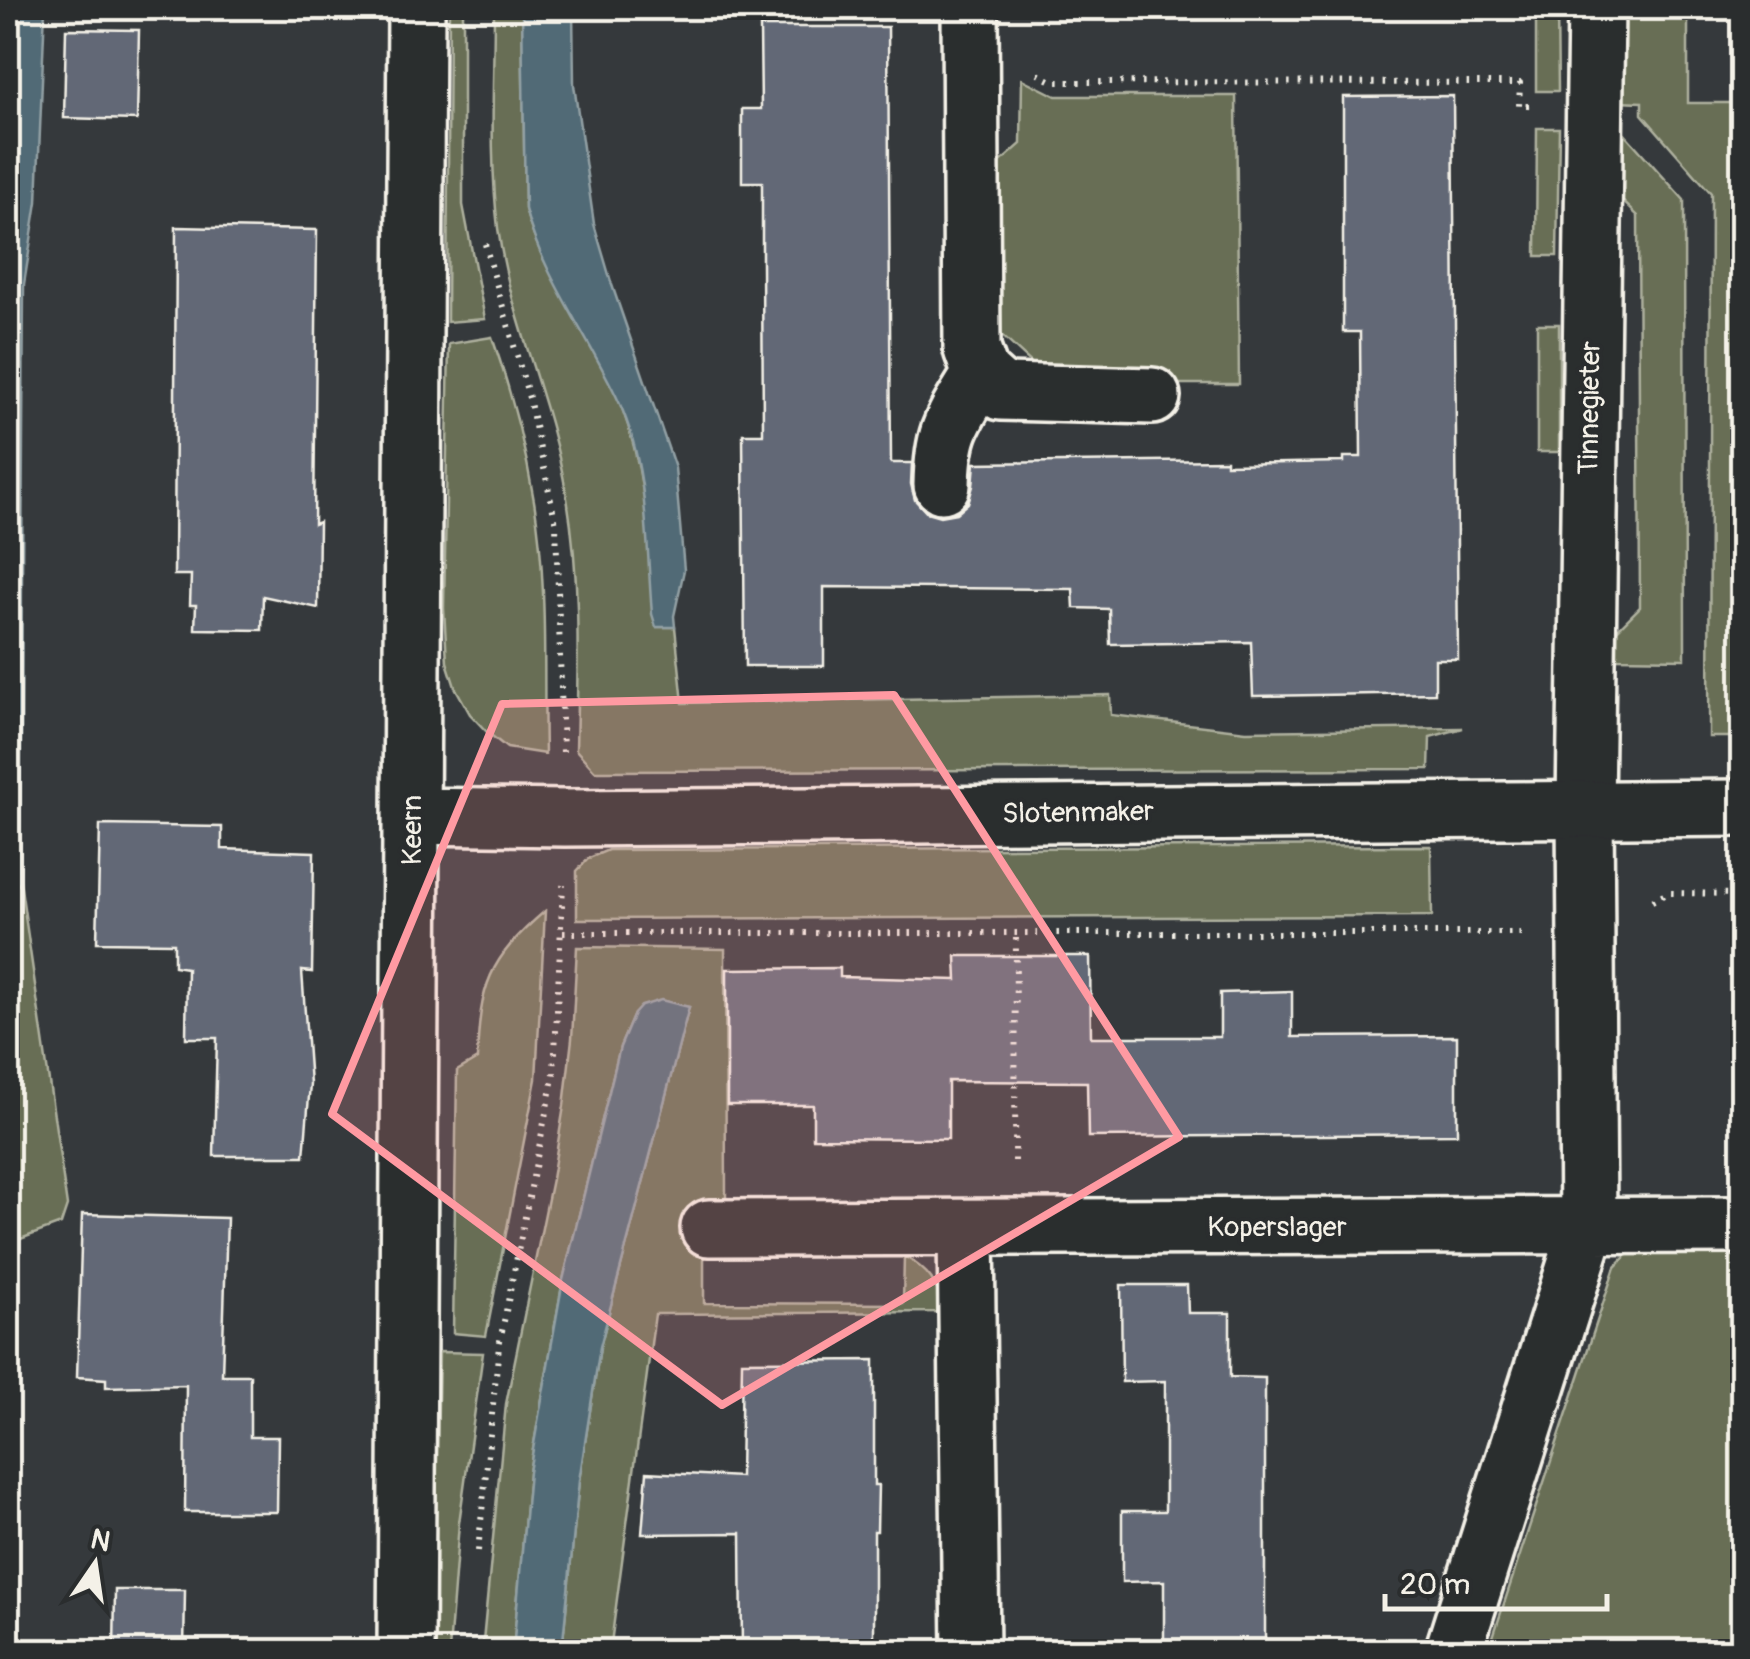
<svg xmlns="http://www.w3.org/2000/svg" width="1750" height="1659" font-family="Pangolin,sans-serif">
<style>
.green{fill:#676e54;stroke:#aeb09e;stroke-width:2.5}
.water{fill:#516a76;stroke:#92a0a4;stroke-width:2.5}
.building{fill:#626876;stroke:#f4f1e8;stroke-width:2.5}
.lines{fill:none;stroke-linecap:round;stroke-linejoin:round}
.street-casing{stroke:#f4f1e8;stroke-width:62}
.secondary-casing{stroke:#f4f1e8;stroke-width:62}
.path{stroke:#f4f1e8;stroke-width:6;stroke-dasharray:2.5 8;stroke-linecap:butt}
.street{stroke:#2a2d2e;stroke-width:55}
.secondary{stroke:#2a2d2e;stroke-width:55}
.marked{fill:#ff9aa2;fill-opacity:0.2;stroke:#ff9aa2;stroke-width:8;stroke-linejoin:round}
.labels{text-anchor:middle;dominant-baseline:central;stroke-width:8;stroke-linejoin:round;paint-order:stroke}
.street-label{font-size:28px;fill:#f4f1e8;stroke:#2a2d2e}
</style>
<rect width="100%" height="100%" fill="#35393c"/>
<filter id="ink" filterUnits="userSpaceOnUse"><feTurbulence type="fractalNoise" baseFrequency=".01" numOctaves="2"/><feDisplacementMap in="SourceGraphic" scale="20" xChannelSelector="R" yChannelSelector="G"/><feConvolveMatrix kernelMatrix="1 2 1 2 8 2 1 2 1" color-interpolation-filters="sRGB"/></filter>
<g filter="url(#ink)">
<path class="green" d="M 449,8 L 463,8 L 463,205 L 485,319 L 447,322 Z
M 494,8 L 522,8 L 525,209 C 544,281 596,339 622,408 C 648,477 649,555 657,627 L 675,627 L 683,703 L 1110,695 L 1111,715 L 1246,731 L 1463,728 L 1430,737 L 1429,769 L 595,771 L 576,750 C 578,663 581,579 566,492 C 551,402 510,318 498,228 C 489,155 494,80 494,8 Z
M 1536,8 L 1557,8 L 1558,91 L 1536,91 Z
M 1616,8 L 1688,8 L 1688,103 L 1742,103 L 1742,737 L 1709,737 L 1711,193 L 1642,114 L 1642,102 L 1617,101 Z
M 1022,79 L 1056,96 L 1236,96 L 1239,384 L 1174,384 L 1038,369 L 997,331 L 995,167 L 1021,144 Z
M 1615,123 L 1684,200 L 1685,659 L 1617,658 L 1617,630 L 1640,607 L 1638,216 L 1616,195 Z
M 1537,128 L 1559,128 L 1557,256 L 1536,256 Z
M 1537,324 L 1559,324 L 1559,452 L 1537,452 Z
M 492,337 C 511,391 525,445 534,501 C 548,583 543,671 545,754 L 507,748 L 487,732 L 470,714 L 455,687 L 447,662 L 444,608 L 449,344 Z
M 1431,846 L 1432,916 L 577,919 L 577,871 L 589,858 L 608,850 Z
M 20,881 L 67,1206 L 61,1224 L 15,1241 L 8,1203 L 8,899 Z
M 545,911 L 536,1079 L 486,1336 L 453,1333 L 457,1071 L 477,1059 C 480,985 488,960 545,911 Z
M 577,947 L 725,949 L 726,1204 L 704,1203 L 704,1303 L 903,1304 L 904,1256 C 930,1271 938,1283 943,1312 L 655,1314 L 610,1651 L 562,1651 L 579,1481 L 600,1347 L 689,1007 L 661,1003 L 634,1014 L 620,1047 L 563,1280 L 529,1472 L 513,1651 L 482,1652 L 506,1404 L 552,1179 L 564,1106 L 572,1039 Z
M 1642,1251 L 1742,1251 L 1742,1651 L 1488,1652 L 1615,1267 L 1628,1254 Z
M 439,1352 L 483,1353 L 459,1523 L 449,1651 L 433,1652 Z"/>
<path class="water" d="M 8,8 L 45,8 L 37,202 L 24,284 L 20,881 L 8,899 Z
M 522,8 L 573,8 L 574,85 L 594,224 L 612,285 L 675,468 L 684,570 L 674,616 L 675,627 L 656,627 L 652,614 C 646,545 649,467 619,402 C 589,337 544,279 525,209 Z
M 661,1000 L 689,1007 L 600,1347 L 579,1481 L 562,1651 L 513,1651 L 529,1472 L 563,1280 L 620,1047 L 634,1014 L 641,1006 Z"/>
<path class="building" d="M 760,27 L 888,27 L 891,463 L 912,463 L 911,484 L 915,500 L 926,512 L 940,516 L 956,513 L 968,503 L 973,486 L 975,463 L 1226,460 L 1226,464 L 1344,462 L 1344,457 L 1361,457 L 1360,332 L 1343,332 L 1343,97 L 1453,96 L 1458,659 L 1435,659 L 1435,693 L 1253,696 L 1251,642 L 1110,644 L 1109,609 L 1074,608 L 1073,589 L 824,587 L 824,666 L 745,666 L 743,434 L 763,434 L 762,262 L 762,182 L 742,182 L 742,109 L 761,109 Z
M 66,29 L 139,30 L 137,120 L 64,118 Z
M 176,227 L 317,230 L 314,524 L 319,522 L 318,608 L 263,596 L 262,630 L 195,629 L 196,605 L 190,605 L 191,575 L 174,575 Z
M 100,825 L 222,827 L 222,849 L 314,852 L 312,972 L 302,971 L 310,1084 L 304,1156 L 214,1156 L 217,1038 L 186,1038 L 187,968 L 174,966 L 174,943 L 97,942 Z
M 956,956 L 1090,956 L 1091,1037 L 1220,1037 L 1220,993 L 1292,991 L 1292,1037 L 1457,1036 L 1457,1134 L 1088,1137 L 1087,1082 L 948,1081 L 948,1139 L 813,1138 L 813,1105 L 727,1105 L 727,969 L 840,968 L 840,977 L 957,980 Z
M 82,1214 L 227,1218 L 222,1375 L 250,1375 L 250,1437 L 278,1437 L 277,1512 L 185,1512 L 186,1385 L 106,1387 L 106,1379 L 77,1377 Z
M 1121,1285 L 1187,1285 L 1188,1313 L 1230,1313 L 1230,1377 L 1265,1378 L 1265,1652 L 1164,1652 L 1164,1581 L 1122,1582 L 1122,1511 L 1165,1511 L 1165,1381 L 1122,1382 Z
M 874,1360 L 874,1485 L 878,1485 L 877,1531 L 874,1531 L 874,1652 L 742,1652 L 741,1533 L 642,1534 L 647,1472 L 740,1477 L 742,1361 Z
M 115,1590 L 185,1590 L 184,1652 L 114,1652 Z"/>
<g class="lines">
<g class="street-casing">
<path id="street" d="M 970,8 L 972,349 L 981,374 L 1001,392 L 1152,396
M 942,485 C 943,429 953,421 981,374
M 709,1228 L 1742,1225
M 966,1229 L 971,1652
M 1453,1652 L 1588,1226 L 1585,808 L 1596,8"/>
</g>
<g class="secondary-casing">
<path id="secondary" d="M 413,816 L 565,818 L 1742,808
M 406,1652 L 416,8"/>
</g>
<path class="path" d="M 1038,74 L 1054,82 L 1520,83 L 1519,106 L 1530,106
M 485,244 L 529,398 L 556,524 L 563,753
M 1652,901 L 1668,893 L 1742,894
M 563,933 L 1521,933
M 1015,1161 L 1016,933
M 478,1551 L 499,1346 L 554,1073 L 563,885"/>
<use href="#street" class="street"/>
<use href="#secondary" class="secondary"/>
</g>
</g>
<path class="marked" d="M 894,695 L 1179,1137 L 722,1405 L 332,1114 L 502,704 Z"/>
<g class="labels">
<g class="street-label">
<text transform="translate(1590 408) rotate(-89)">Tinnegieter</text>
<text transform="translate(1078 813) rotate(-1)">Slotenmaker</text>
<text transform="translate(412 830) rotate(-90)">Keern</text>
<text x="1277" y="1227">Koperslager</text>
</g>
</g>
<rect width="1750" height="1659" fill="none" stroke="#2a2d2e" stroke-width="40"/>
<rect x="20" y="20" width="1710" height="1619" fill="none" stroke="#f4f1e8" stroke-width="4" filter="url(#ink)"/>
<g transform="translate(95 1564) rotate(13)" stroke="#2a2d2e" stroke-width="8" paint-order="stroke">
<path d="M0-8L18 38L0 25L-18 38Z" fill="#f4f1e8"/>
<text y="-15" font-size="28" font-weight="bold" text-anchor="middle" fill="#f4f1e8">N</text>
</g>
<path d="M1385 1594v15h222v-15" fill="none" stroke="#f4f1e8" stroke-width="5"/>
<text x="1400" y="1594" font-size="30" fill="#f4f1e8" stroke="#2a2d2e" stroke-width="8" paint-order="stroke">20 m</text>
</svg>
